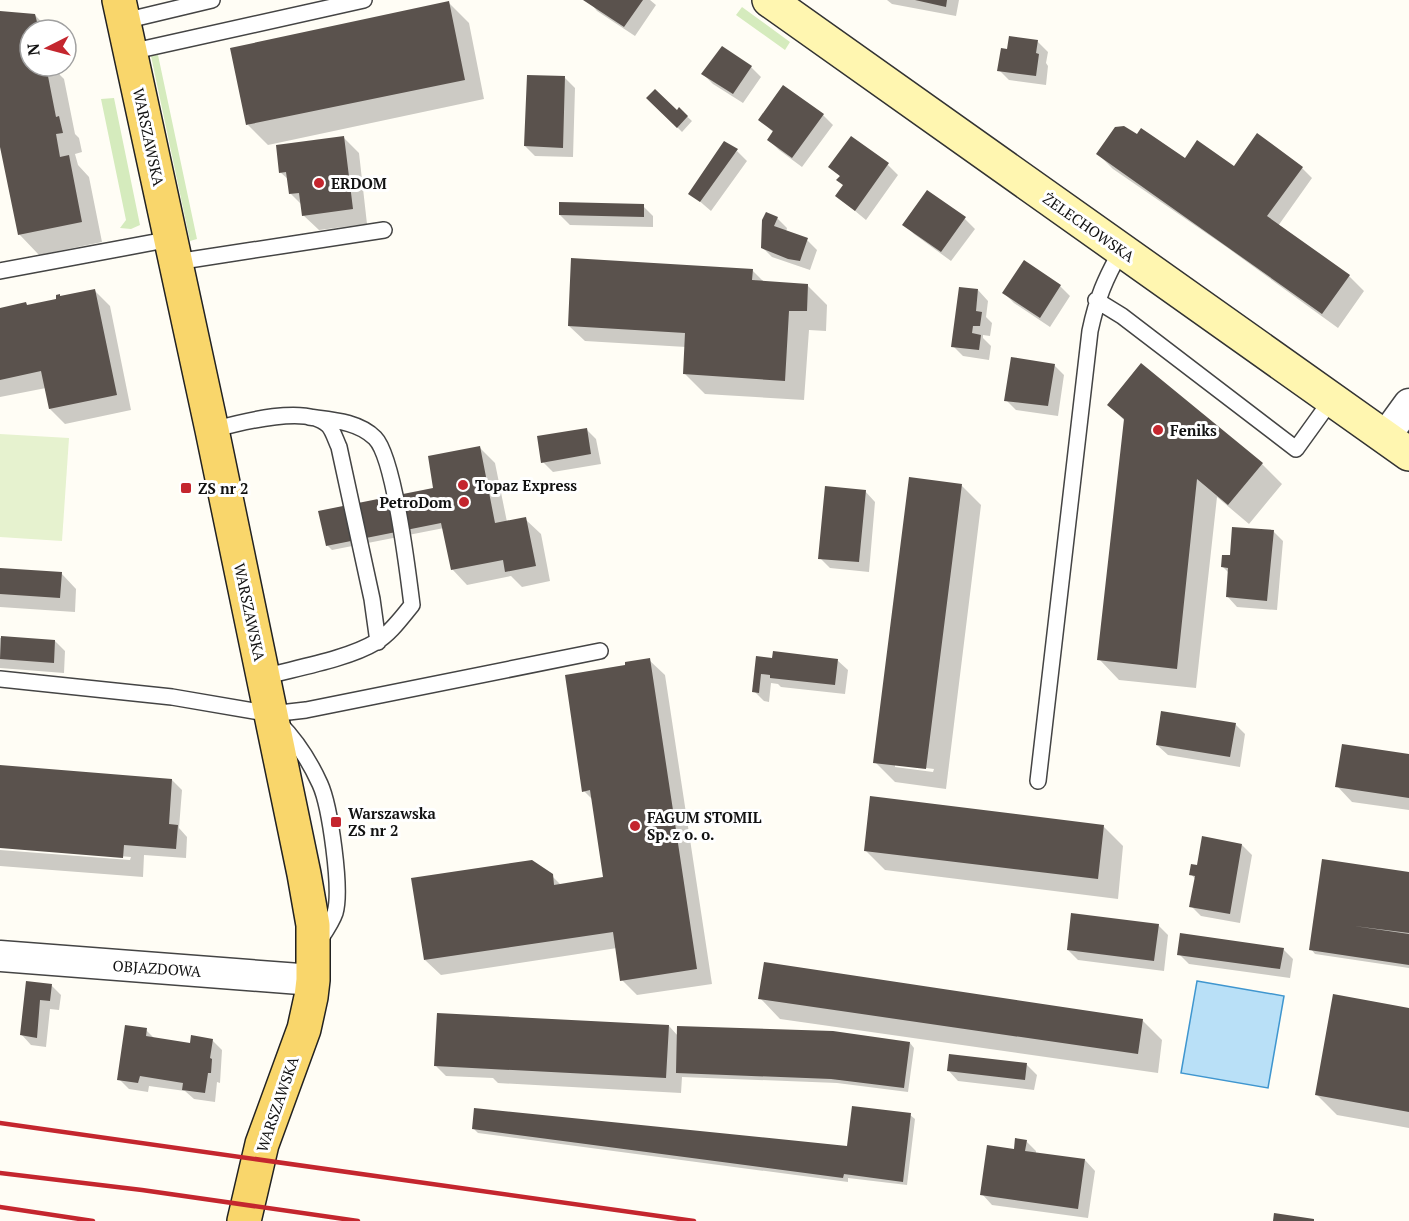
<svg xmlns="http://www.w3.org/2000/svg" width="1409" height="1221" font-family="'PT Serif',serif">
<style>
.green{fill:#d5ebbd}
.pitch{fill:#e6f2cf}
.water{fill:#b9e0f7;stroke:#3f96cf;stroke-width:1.5}
.shadow{fill:#0003;fill-rule:evenodd}
.building{fill:#5a524d}
.lines{fill:none;stroke-linecap:round;stroke-linejoin:round}
.lane-casing{stroke:#444;stroke-width:18}
.street-casing{stroke:#444;stroke-width:33}
.secondary-casing{stroke:#333;stroke-width:36}
.primary-casing{stroke:#222;stroke-width:36}
.lane{stroke:#fff;stroke-width:15}
.street{stroke:#fff;stroke-width:30}
.secondary{stroke:#fff6b0;stroke-width:33}
.primary{stroke:#f9d66b;stroke-width:33}
.rail{stroke:#c4262e;stroke-width:4.5}
.poi-dot{fill:#c4262e;stroke:#fff;stroke-width:2}
.labels{text-anchor:middle;dominant-baseline:central;stroke-width:6;stroke-linejoin:round;paint-order:stroke}
.street-label{font-size:15px;fill:#111;stroke:#fff}
.poi-label{font-size:15px;font-weight:bold;fill:#111;stroke:#fff;text-anchor:start}
</style>
<rect width="100%" height="100%" fill="#fffdf5"/>
<path class="green" d="M 742,7 L 790,42 L 785,50 L 736,15 Z
M 158,55 L 197,239 L 190,241 L 151,56 Z
M 114,98 L 140,225 L 131,229 L 120,228 L 126,220 L 101,99 Z"/>
<path class="pitch" d="M 0,434 L 69,438 L 62,541 L 0,537 Z"/>
<path class="water" d="M 1197,981 L 1284,996 L 1268,1088 L 1181,1073 Z"/>
<path class="shadow" d="M 588,0 L 650,0 L 656,5 L 635,36 L 597,11 Z
M 887,0 L 959,0 L 956,16 L 892,4 Z
M 449,3 L 469,23 L 484,99 L 268,145 L 248,125 Z
M 0,13 L 35,15 L 49,30 L 30,30 L 30,66 L 61,66 L 58,67 L 60,75 L 64,79 L 75,134 L 79,138 L 82,152 L 75,154 L 78,165 L 89,177 L 102,242 L 39,255 L 19,234 L 0,140 Z
M 1037,41 L 1048,52 L 1046,63 L 1048,66 L 1046,85 L 1009,80 L 999,70 L 1008,51 Z
M 751,67 L 761,77 L 743,103 L 713,84 L 703,74 Z
M 565,78 L 575,88 L 573,157 L 535,156 L 525,146 Z
M 648,98 L 677,112 L 679,109 L 692,121 L 682,132 Z
M 823,115 L 833,125 L 802,167 L 779,150 L 769,140 L 774,133 L 760,120 Z
M 344,138 L 359,153 L 367,224 L 319,230 L 303,215 L 302,205 L 290,193 L 289,180 L 280,172 Z
M 851,138 L 888,165 L 898,175 L 866,220 L 837,196 L 844,186 L 841,177 L 830,167 Z
M 737,151 L 747,161 L 711,211 L 690,193 Z
M 1098,154 L 1184,159 L 1234,168 L 1302,168 L 1312,178 L 1278,226 L 1349,276 L 1364,291 L 1338,328 L 1225,246 L 1113,169 Z
M 643,206 L 653,216 L 653,227 L 570,225 L 560,215 Z
M 777,218 L 787,228 L 786,232 L 807,240 L 817,250 L 810,270 L 772,257 L 762,247 Z
M 965,219 L 975,229 L 951,261 L 914,234 L 904,224 Z
M 752,270 L 764,282 L 807,285 L 827,305 L 826,331 L 809,330 L 804,400 L 705,394 L 685,374 L 686,347 L 585,341 L 569,326 Z
M 1060,286 L 1070,296 L 1050,327 L 1014,303 L 1004,293 Z
M 978,290 L 988,301 L 986,317 L 992,323 L 990,336 L 983,335 L 983,338 L 991,346 L 989,360 L 963,356 L 953,346 Z
M 95,291 L 110,306 L 131,410 L 65,424 L 50,409 L 46,388 L 0,397 L 0,310 L 28,307 Z
M 1054,365 L 1064,375 L 1058,416 L 1016,410 L 1006,400 Z
M 1109,405 L 1262,464 L 1282,484 L 1249,524 L 1217,497 L 1196,688 L 1119,680 L 1099,659 L 1125,421 Z
M 586,429 L 596,439 L 601,464 L 553,472 L 543,462 Z
M 479,447 L 495,463 L 507,522 L 525,519 L 541,534 L 550,581 L 522,587 L 511,576 L 467,585 L 452,569 L 444,528 L 332,550 L 327,545 L 437,493 Z
M 961,485 L 981,505 L 946,789 L 895,782 L 875,762 ZM 895,764 L 934,769 L 933,772 L 895,767 Z
M 865,491 L 875,502 L 869,572 L 830,568 L 820,558 Z
M 1273,531 L 1283,541 L 1277,610 L 1237,607 L 1227,596 L 1229,573 L 1223,567 L 1231,557 Z
M 0,570 L 61,573 L 76,589 L 75,612 L 0,607 Z
M 0,638 L 55,641 L 65,651 L 64,673 L 0,668 Z
M 758,657 L 773,660 L 837,660 L 848,670 L 845,694 L 781,687 L 778,684 L 771,683 L 769,702 L 764,701 L 754,691 Z
M 649,660 L 665,675 L 712,984 L 637,995 L 622,980 L 617,948 L 441,975 L 425,960 L 552,876 L 561,885 L 605,878 L 593,800 L 584,791 Z
M 1235,724 L 1245,734 L 1240,767 L 1168,755 L 1157,745 Z
M 1409,755 L 1409,810 L 1352,802 L 1337,786 Z
M 0,767 L 172,780 L 182,790 L 179,828 L 187,837 L 186,858 L 144,855 L 143,877 L 0,866 L 0,850 L 130,860 L 131,857 L 0,847 Z
M 1103,826 L 1123,846 L 1118,899 L 885,870 L 865,850 Z
M 1242,845 L 1252,855 L 1240,923 L 1201,916 L 1191,906 L 1196,880 L 1191,874 L 1198,866 Z
M 1409,873 L 1409,968 L 1315,954 L 1311,949 Z
M 1158,925 L 1168,935 L 1164,971 L 1078,960 L 1068,950 Z
M 1283,949 L 1293,959 L 1290,978 L 1189,964 L 1179,954 Z
M 27,983 L 51,985 L 61,995 L 59,1010 L 50,1009 L 46,1047 L 31,1045 L 21,1034 Z
M 760,998 L 1142,1020 L 1162,1040 L 1158,1073 L 780,1019 Z
M 1409,1009 L 1409,1128 L 1337,1115 L 1317,1095 Z
M 669,1026 L 678,1036 L 910,1043 L 914,1048 L 908,1092 L 837,1083 L 682,1077 L 681,1093 L 498,1083 L 493,1078 L 446,1076 L 436,1066 Z
M 146,1030 L 155,1039 L 191,1044 L 212,1040 L 222,1050 L 220,1083 L 217,1082 L 215,1102 L 194,1099 L 185,1091 L 149,1086 L 148,1092 L 129,1089 L 119,1079 Z
M 1027,1065 L 1037,1075 L 1034,1090 L 958,1081 L 948,1070 Z
M 910,1115 L 915,1119 L 907,1185 L 848,1178 L 848,1182 L 478,1133 L 473,1128 L 848,1148 Z
M 1026,1141 L 1036,1151 L 1036,1154 L 1085,1160 L 1095,1171 L 1088,1218 L 992,1205 L 982,1194 L 1015,1151 Z"/>
<path class="building" d="M 583,0 L 643,0 L 624,27 Z
M 915,0 L 947,0 L 946,7 Z
M 449,1 L 465,80 L 246,125 L 230,48 Z
M 0,11 L 35,14 L 39,30 L 30,30 L 30,66 L 46,66 L 56,117 L 59,116 L 63,133 L 56,134 L 60,157 L 69,155 L 82,222 L 18,235 L 0,147 Z
M 1009,36 L 1038,40 L 1036,53 L 1039,54 L 1036,76 L 997,71 L 1001,48 L 1007,49 Z
M 722,46 L 752,66 L 733,94 L 701,74 Z
M 527,75 L 565,76 L 563,148 L 524,146 Z
M 783,85 L 824,114 L 792,158 L 767,140 L 773,131 L 758,120 Z
M 655,89 L 677,110 L 679,107 L 688,116 L 677,128 L 646,98 Z
M 1124,126 L 1137,134 L 1141,128 L 1185,158 L 1197,140 L 1234,166 L 1257,133 L 1303,167 L 1267,216 L 1350,275 L 1322,314 L 1096,154 L 1115,127 Z
M 344,136 L 353,209 L 302,216 L 299,193 L 289,194 L 286,172 L 279,173 L 276,145 Z
M 851,136 L 889,163 L 855,211 L 835,196 L 843,185 L 836,180 L 840,176 L 828,167 Z
M 724,141 L 738,149 L 700,202 L 688,194 Z
M 927,190 L 966,217 L 941,252 L 902,225 Z
M 559,202 L 644,204 L 644,217 L 559,215 Z
M 766,212 L 778,217 L 774,226 L 808,238 L 800,261 L 788,259 L 761,248 L 762,220 Z
M 571,258 L 753,269 L 752,280 L 808,284 L 807,311 L 789,311 L 785,381 L 683,374 L 685,333 L 568,326 Z
M 1024,260 L 1061,285 L 1040,318 L 1002,293 Z
M 959,287 L 978,289 L 976,311 L 982,312 L 980,326 L 973,326 L 972,333 L 981,335 L 979,350 L 951,347 Z
M 95,289 L 117,395 L 49,409 L 41,371 L 0,380 L 0,308 L 26,302 L 27,305 L 56,299 L 56,295 L 60,294 L 60,296 Z
M 1011,357 L 1055,364 L 1048,406 L 1004,401 Z
M 1141,363 L 1263,463 L 1228,505 L 1197,479 L 1177,669 L 1097,660 L 1124,419 L 1107,405 Z
M 587,428 L 591,454 L 541,463 L 537,436 Z
M 480,446 L 495,523 L 526,517 L 536,566 L 505,572 L 503,560 L 451,570 L 441,523 L 326,546 L 318,511 L 433,488 L 428,456 Z
M 909,477 L 962,484 L 926,769 L 873,763 Z
M 825,486 L 866,490 L 859,562 L 818,559 Z
M 1232,527 L 1274,530 L 1267,601 L 1226,597 L 1228,568 L 1221,567 L 1222,555 L 1230,555 Z
M 0,568 L 62,572 L 60,598 L 0,594 Z
M 1,636 L 55,640 L 54,663 L 0,659 Z
M 773,651 L 838,659 L 835,685 L 770,678 L 770,675 L 761,674 L 759,693 L 752,692 L 756,656 L 772,658 Z
M 650,658 L 697,969 L 620,981 L 613,932 L 424,960 L 411,878 L 532,860 L 553,874 L 554,885 L 603,877 L 590,790 L 582,792 L 565,675 L 625,665 L 625,662 Z
M 1161,711 L 1236,723 L 1230,757 L 1156,745 Z
M 1342,744 L 1409,754 L 1409,798 L 1335,787 Z
M 0,765 L 172,779 L 169,824 L 178,825 L 176,849 L 124,845 L 123,858 L 0,848 Z
M 870,796 L 1104,825 L 1098,879 L 864,851 Z
M 1202,836 L 1242,844 L 1230,914 L 1189,907 L 1195,876 L 1189,875 L 1191,864 L 1197,865 Z
M 1322,859 L 1409,872 L 1409,933 L 1354,926 L 1409,934 L 1409,965 L 1309,950 Z
M 1071,913 L 1159,924 L 1154,961 L 1067,950 Z
M 1180,933 L 1284,948 L 1280,969 L 1177,955 Z
M 764,962 L 1143,1019 L 1138,1054 L 758,999 Z
M 26,981 L 52,984 L 50,1001 L 40,1000 L 37,1038 L 20,1035 Z
M 1333,994 L 1409,1008 L 1409,1112 L 1315,1095 Z
M 437,1013 L 669,1025 L 666,1078 L 434,1066 Z
M 125,1025 L 147,1028 L 146,1036 L 190,1043 L 191,1035 L 213,1039 L 210,1058 L 212,1059 L 211,1073 L 208,1073 L 205,1093 L 182,1090 L 183,1083 L 140,1076 L 138,1083 L 117,1080 Z
M 677,1026 L 833,1031 L 910,1042 L 904,1088 L 831,1079 L 676,1073 Z
M 949,1054 L 1027,1063 L 1025,1080 L 947,1071 Z
M 852,1106 L 911,1113 L 903,1182 L 844,1174 L 843,1178 L 472,1129 L 474,1108 L 847,1146 Z
M 1015,1138 L 1027,1140 L 1025,1151 L 1085,1159 L 1078,1209 L 980,1195 L 987,1145 L 1014,1149 Z
M 1274,1213 L 1314,1219 L 1314,1221 L 1273,1221 Z"/>
<g class="lines">
<g class="lane-casing">
<path id="lane" d="M 124,21 L 212,0
M 130,52 L 364,0
M 176,262 L 384,230
M 0,271 L 171,239
M 1096,300 L 1122,316 L 1296,449 L 1332,399
M 212,430 C 238,423 306,404 328,425 C 333,430 336,441 339,447 L 372,599 L 378,642
M 263,677 C 296,668 348,659 376,642 C 390,634 402,617 412,605 C 408,573 394,457 375,438 C 358,421 331,420 309,417
M 0,679 L 172,697 L 271,714 L 306,710 L 600,651
M 279,723 C 296,740 310,762 320,784 C 330,806 342,890 335,913 C 332,922 325,932 319,941
M 1038,781 L 1090,331 C 1097,298 1105,279 1122,249"/>
</g>
<g class="street-casing">
<path id="street" d="M 1385,437 L 1409,404
M 0,956 L 313,980"/>
</g>
<g class="secondary-casing">
<path id="secondary" d="M 769,0 L 1409,454"/>
</g>
<g class="primary-casing">
<path id="primary" d="M 119,0 L 212,430 L 304,874 L 313,925 L 313,980 L 311,997 L 304,1029 L 262,1144 L 244,1221"/>
</g>
<use href="#lane" class="lane"/>
<use href="#street" class="street"/>
<use href="#secondary" class="secondary"/>
<use href="#primary" class="primary"/>
<path class="rail" d="M 0,1123 L 694,1221
M 0,1173 L 142,1190 L 358,1221
M 0,1207 L 93,1221"/>
</g>
<g class="poi-dot">
<circle cx="319" cy="183" r="6"/>
<circle cx="1158" cy="430" r="6"/>
<circle cx="463" cy="485" r="6"/>
<rect x="180" y="482" width="12" height="12" rx="3"/>
<circle cx="464" cy="502" r="6"/>
<rect x="330" y="816" width="12" height="12" rx="3"/>
<circle cx="635" cy="826" r="6"/>
</g>
<g class="labels">
<g class="street-label">
<text transform="translate(149 137) rotate(78)">WARSZAWSKA</text>
<text transform="translate(1089 227) rotate(35)">ŻELECHOWSKA</text>
<text transform="translate(250 612) rotate(78)">WARSZAWSKA</text>
<text transform="translate(157 968) rotate(4)">OBJAZDOWA</text>
<text transform="translate(277 1104) rotate(-71)">WARSZAWSKA</text>
</g>
<g class="poi-label">
<text x="331" y="183">ERDOM</text>
<text x="1170" y="430">Feniks</text>
<text x="475" y="485">Topaz Express</text>
<text x="198" y="488">ZS nr 2</text>
<text x="452" y="502" text-anchor="end">PetroDom</text>
<text x="348" y="813">Warszawska<tspan x="348" dy="17">ZS nr 2</tspan></text>
<text x="647" y="817">FAGUM STOMIL<tspan x="647" dy="17">Sp. z o. o.</tspan></text>
</g>
</g>
<g transform="translate(48 48) rotate(264)"><circle r="28" fill="#ffffff" stroke="#a0a0a0" stroke-width="1.5"/>
<path d="M0-4.5L10 22L0 15L-10 22Z" fill="#c4262e"/>
<text y="-9" font-size="16" font-weight="bold" text-anchor="middle" fill="#111111">N</text>
</g>
</svg>
